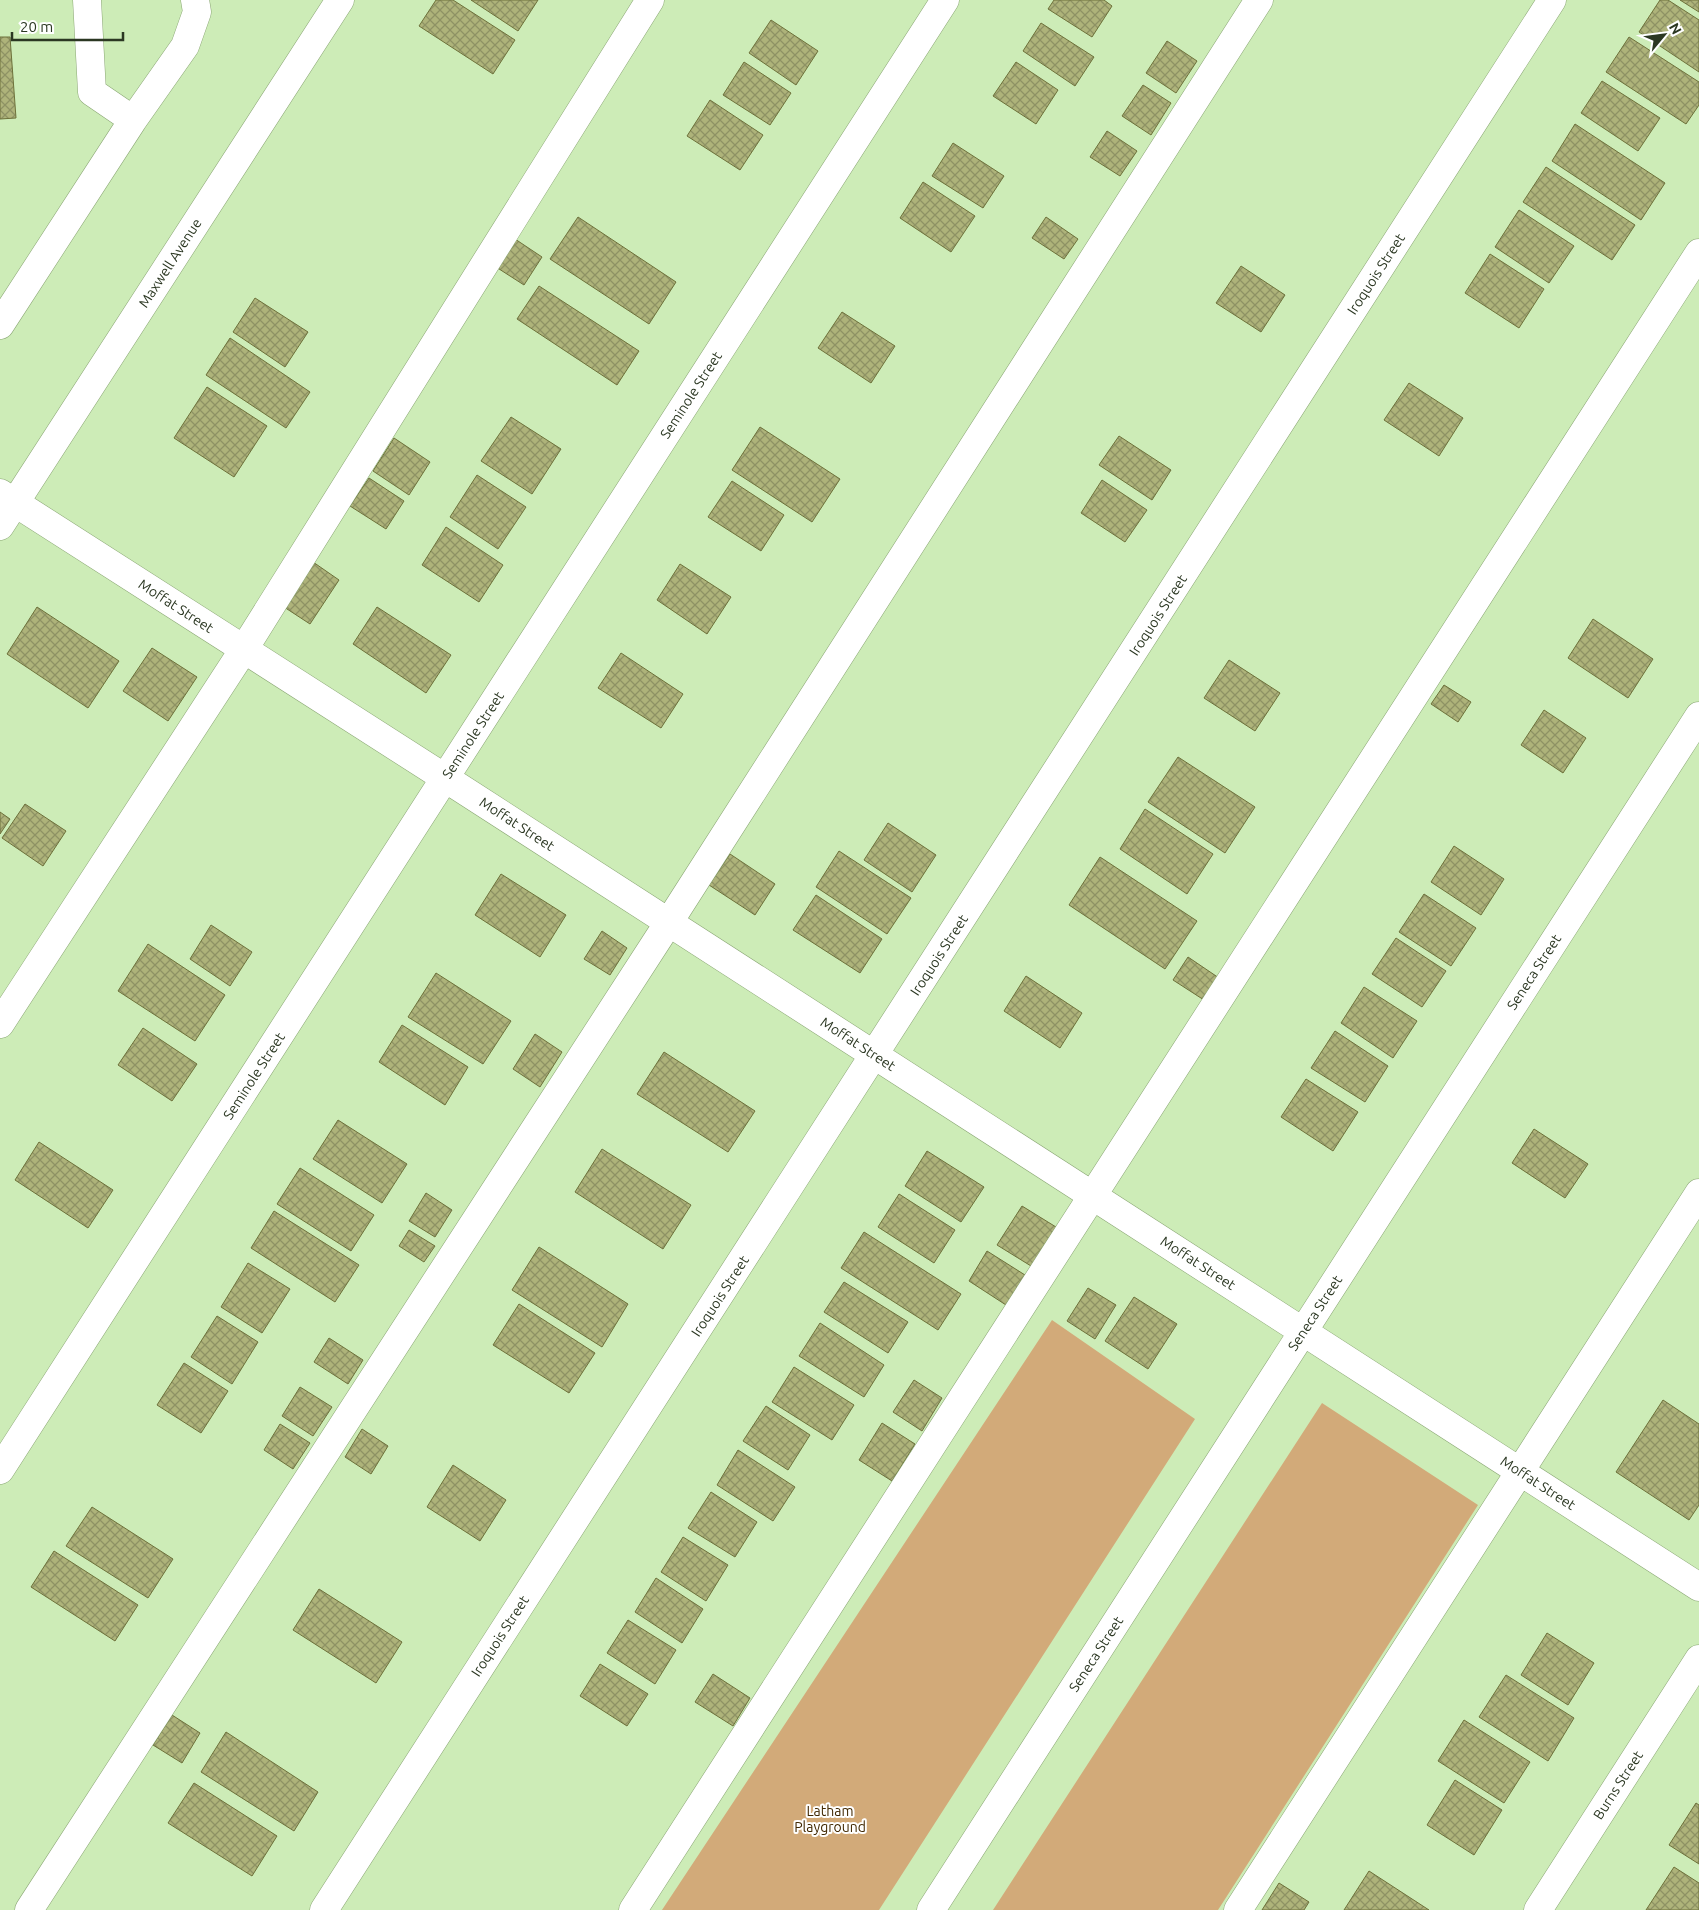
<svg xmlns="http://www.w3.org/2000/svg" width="1699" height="1910" font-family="Ubuntu,sans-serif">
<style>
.park{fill:#d2aa79}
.building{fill:url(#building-cross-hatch);stroke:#6d713a}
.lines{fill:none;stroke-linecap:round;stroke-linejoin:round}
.minor-casing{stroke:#8aa674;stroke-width:29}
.minor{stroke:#fff;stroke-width:28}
.labels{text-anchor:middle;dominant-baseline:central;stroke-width:4;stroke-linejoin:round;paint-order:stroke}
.street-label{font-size:14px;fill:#2b3722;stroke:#fff}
.park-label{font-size:14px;fill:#412802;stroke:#fff}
</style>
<defs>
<pattern id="building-cross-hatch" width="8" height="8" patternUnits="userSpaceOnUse" patternTransform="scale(1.25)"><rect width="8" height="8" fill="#aeb37a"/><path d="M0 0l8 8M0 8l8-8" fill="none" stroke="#8e9264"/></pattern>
</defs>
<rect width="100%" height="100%" fill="#cdecb7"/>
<path class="park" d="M 1052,1320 L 1195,1419 L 879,1910 L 662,1910 Z
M 1322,1403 L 1478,1505 L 1218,1910 L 993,1910 Z"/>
<path class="building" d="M 436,0 L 453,0 L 515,40 L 493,74 L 419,26 Z
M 471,0 L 538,0 L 518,31 Z
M 1054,0 L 1104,0 L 1112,6 L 1092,37 L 1048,9 Z
M 1660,0 L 1668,0 L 1699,20 L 1699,72 L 1639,32 Z
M 1680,0 L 1699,0 L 1699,12 Z
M 771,20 L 818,51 L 796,85 L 749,53 Z
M 1041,23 L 1094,57 L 1075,86 L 1023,51 Z
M 0,37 L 10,37 L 16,118 L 0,119 Z
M 1629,37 L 1699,82 L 1699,105 L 1686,124 L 1606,72 Z
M 1167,41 L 1197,61 L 1176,93 L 1146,73 Z
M 744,62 L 791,93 L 770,125 L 723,95 Z
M 1016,62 L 1058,90 L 1036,124 L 993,96 Z
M 1602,81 L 1660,118 L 1638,151 L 1581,113 Z
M 1143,85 L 1171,103 L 1151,135 L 1122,116 Z
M 710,100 L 763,135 L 740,170 L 687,136 Z
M 1575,124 L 1665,183 L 1641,220 L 1552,161 Z
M 1107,131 L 1137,151 L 1120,176 L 1090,157 Z
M 953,143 L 1004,176 L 983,208 L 932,176 Z
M 1546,167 L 1635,225 L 1612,260 L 1523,202 Z
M 923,182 L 975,216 L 951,252 L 900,218 Z
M 1519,210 L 1574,246 L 1549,283 L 1495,247 Z
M 578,217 L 676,282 L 649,324 L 550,259 Z
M 1046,217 L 1078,239 L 1064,259 L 1032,238 Z
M 515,239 L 542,257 L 524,285 L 496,267 Z
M 1490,254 L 1544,289 L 1519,328 L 1465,293 Z
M 1241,266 L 1285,295 L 1261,332 L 1216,303 Z
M 539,286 L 639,351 L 617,385 L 517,319 Z
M 255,298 L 308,332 L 285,367 L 233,332 Z
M 842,312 L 895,346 L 871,383 L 818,348 Z
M 230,338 L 310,392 L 286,428 L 206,375 Z
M 1409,383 L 1463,418 L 1439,456 L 1384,420 Z
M 207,387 L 267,426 L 234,477 L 174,438 Z
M 511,417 L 561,449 L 532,494 L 481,461 Z
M 760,427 L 840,479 L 812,522 L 732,470 Z
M 1119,436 L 1171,470 L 1152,500 L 1099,465 Z
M 394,438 L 430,462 L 409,495 L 373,471 Z
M 477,475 L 526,507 L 498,549 L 450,517 Z
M 369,478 L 404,501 L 386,529 L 350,506 Z
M 1102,480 L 1147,510 L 1125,542 L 1081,513 Z
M 732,481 L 784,515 L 761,551 L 708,517 Z
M 446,527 L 503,565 L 479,602 L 422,565 Z
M 313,562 L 339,580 L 310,624 L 284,607 Z
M 680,564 L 731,597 L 707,634 L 657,600 Z
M 37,607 L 119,661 L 88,708 L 7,654 Z
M 377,607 L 451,655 L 426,693 L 353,644 Z
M 1593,619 L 1653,659 L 1628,698 L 1568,658 Z
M 152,648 L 197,677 L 168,721 L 123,691 Z
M 621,653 L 683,694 L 661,728 L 598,688 Z
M 1229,660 L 1280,693 L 1255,731 L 1204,698 Z
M 1444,685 L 1471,702 L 1458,722 L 1431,704 Z
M 1544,710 L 1586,738 L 1563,773 L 1521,745 Z
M 1178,757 L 1255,807 L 1225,853 L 1148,802 Z
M 25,804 L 66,831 L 43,866 L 2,838 Z
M 1145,809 L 1213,854 L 1187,894 L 1120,849 Z
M 0,812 L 10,819 L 0,834 Z
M 888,823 L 936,855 L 912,892 L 864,860 Z
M 1454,846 L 1504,879 L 1481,915 L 1431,882 Z
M 839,851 L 911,898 L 887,934 L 816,887 Z
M 730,854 L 775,884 L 755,915 L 709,885 Z
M 1100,857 L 1197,921 L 1165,969 L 1069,905 Z
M 501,874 L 566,915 L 540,957 L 475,915 Z
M 1424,894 L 1476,928 L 1451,966 L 1399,932 Z
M 816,895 L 882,939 L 860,973 L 793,930 Z
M 211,925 L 252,952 L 230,986 L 190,959 Z
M 602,931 L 627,948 L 610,975 L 584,959 Z
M 1396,938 L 1446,971 L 1422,1007 L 1372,974 Z
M 148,944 L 225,995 L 195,1041 L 118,991 Z
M 1188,957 L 1219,978 L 1204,1000 L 1173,980 Z
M 436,973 L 511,1021 L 483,1064 L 408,1017 Z
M 1026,976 L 1082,1013 L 1060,1048 L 1004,1011 Z
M 1364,987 L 1417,1021 L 1393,1058 L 1341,1023 Z
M 402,1025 L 468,1067 L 445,1105 L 379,1062 Z
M 143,1028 L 197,1064 L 172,1101 L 118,1065 Z
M 1335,1031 L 1388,1066 L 1365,1102 L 1311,1068 Z
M 535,1034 L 562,1052 L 540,1087 L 513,1069 Z
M 664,1052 L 755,1111 L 728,1152 L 637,1094 Z
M 1306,1079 L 1358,1112 L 1333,1151 L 1281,1117 Z
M 338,1120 L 407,1164 L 382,1203 L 313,1159 Z
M 1534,1129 L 1588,1164 L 1565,1198 L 1512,1163 Z
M 39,1142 L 113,1190 L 88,1228 L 15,1180 Z
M 602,1149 L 691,1205 L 663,1249 L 575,1192 Z
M 927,1151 L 984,1187 L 961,1222 L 905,1186 Z
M 300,1168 L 374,1215 L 351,1251 L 277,1204 Z
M 426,1193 L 452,1210 L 435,1237 L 409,1221 Z
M 899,1194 L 955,1230 L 934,1263 L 878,1227 Z
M 1022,1206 L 1056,1227 L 1031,1266 L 997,1245 Z
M 274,1211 L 359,1265 L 335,1302 L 251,1248 Z
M 409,1230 L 435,1246 L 424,1262 L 399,1246 Z
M 864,1232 L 961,1294 L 938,1330 L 841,1268 Z
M 539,1247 L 628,1304 L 602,1347 L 512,1290 Z
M 987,1251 L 1025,1275 L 1006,1305 L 969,1281 Z
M 248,1263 L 290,1289 L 262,1333 L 221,1307 Z
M 844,1282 L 908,1322 L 888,1353 L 824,1312 Z
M 1088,1288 L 1116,1305 L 1095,1339 L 1067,1321 Z
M 1134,1297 L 1177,1324 L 1148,1369 L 1105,1341 Z
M 519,1304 L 595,1353 L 569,1393 L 493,1345 Z
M 217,1316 L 258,1342 L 232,1384 L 191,1357 Z
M 820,1323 L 884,1365 L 864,1397 L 799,1356 Z
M 329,1338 L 363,1360 L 348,1384 L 314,1362 Z
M 184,1363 L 228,1391 L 201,1433 L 157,1405 Z
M 794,1367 L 854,1405 L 832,1440 L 772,1402 Z
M 914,1380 L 942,1398 L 922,1431 L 893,1412 Z
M 300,1387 L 332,1407 L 313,1436 L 282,1416 Z
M 1663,1400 L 1699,1424 L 1699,1505 L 1689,1520 L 1616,1472 Z
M 766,1406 L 810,1435 L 788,1470 L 743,1441 Z
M 882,1423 L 915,1444 L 892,1481 L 859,1460 Z
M 280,1424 L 310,1443 L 293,1469 L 264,1450 Z
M 362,1429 L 388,1446 L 371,1474 L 345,1457 Z
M 738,1450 L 795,1487 L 773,1521 L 717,1485 Z
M 453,1465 L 506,1500 L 480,1541 L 427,1507 Z
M 711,1492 L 757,1522 L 735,1557 L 688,1528 Z
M 92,1507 L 173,1559 L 148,1598 L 66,1546 Z
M 683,1537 L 728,1565 L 706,1601 L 661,1572 Z
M 54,1551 L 138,1605 L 115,1641 L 31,1587 Z
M 656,1578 L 703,1609 L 682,1643 L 635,1612 Z
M 319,1589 L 402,1642 L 376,1683 L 293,1630 Z
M 628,1620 L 676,1650 L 655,1684 L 607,1653 Z
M 1547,1633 L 1594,1663 L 1568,1705 L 1521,1675 Z
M 600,1664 L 648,1694 L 627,1726 L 580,1696 Z
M 713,1674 L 750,1698 L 733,1726 L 695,1702 Z
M 1506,1675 L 1574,1718 L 1548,1761 L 1479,1717 Z
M 172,1715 L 200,1733 L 182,1763 L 153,1745 Z
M 1464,1720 L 1530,1762 L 1504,1803 L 1438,1761 Z
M 226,1732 L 318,1792 L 294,1831 L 201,1772 Z
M 1455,1780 L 1502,1810 L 1474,1855 L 1427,1825 Z
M 194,1783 L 277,1836 L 252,1876 L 168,1823 Z
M 1696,1803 L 1699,1805 L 1699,1864 L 1669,1845 Z
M 1674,1867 L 1699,1883 L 1699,1910 L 1646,1910 Z
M 1369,1871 L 1429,1910 L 1344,1910 Z
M 1279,1883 L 1309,1902 L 1304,1910 L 1262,1910 Z"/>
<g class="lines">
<g class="minor-casing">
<path id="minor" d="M 87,0 L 92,92 L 133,120
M 0,325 L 133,120 L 185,46 L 197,12 L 195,0
M 0,493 L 445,778 L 1699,1587
M 0,526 L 340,0
M 0,1024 L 244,649 L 650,0
M 0,1470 L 945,0
M 29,1910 L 669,922 L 1259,0
M 324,1910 L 1552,0
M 633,1910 L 1699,253
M 931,1910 L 1699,716
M 1238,1910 L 1699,1193
M 1538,1910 L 1699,1659"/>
</g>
<use href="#minor" class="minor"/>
</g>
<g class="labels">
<g class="street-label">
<text transform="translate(170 263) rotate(-57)">Maxwell Avenue</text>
<text transform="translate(1376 274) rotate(-57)">Iroquois Street</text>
<text transform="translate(691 395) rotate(-57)">Seminole Street</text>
<text transform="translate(176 606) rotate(33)">Moffat Street</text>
<text transform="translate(1158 615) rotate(-57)">Iroquois Street</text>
<text transform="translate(473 735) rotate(-57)">Seminole Street</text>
<text transform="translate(517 824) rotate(33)">Moffat Street</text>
<text transform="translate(939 955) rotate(-57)">Iroquois Street</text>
<text transform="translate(1534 972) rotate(-57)">Seneca Street</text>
<text transform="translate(858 1044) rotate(33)">Moffat Street</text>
<text transform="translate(254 1076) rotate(-57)">Seminole Street</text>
<text transform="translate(1198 1263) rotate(33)">Moffat Street</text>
<text transform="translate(720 1296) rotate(-57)">Iroquois Street</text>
<text transform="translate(1315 1313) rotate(-57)">Seneca Street</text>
<text transform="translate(1538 1483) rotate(33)">Moffat Street</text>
<text transform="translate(500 1636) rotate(-57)">Iroquois Street</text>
<text transform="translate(1096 1654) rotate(-57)">Seneca Street</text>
<text transform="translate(1618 1785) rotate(-57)">Burns Street</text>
</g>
<g class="park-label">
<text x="830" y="1811">Latham<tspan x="830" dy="16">Playground</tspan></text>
</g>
</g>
<g transform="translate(1664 35) rotate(61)" stroke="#ffffff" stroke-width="4" paint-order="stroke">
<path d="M0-4L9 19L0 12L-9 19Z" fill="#2b3722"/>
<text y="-8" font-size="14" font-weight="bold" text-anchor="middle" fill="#2b3722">N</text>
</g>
<path d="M12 32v8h111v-8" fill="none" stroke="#2b3722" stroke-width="2.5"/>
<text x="20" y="32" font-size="15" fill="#2b3722" stroke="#ffffff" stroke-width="4" paint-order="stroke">20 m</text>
</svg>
